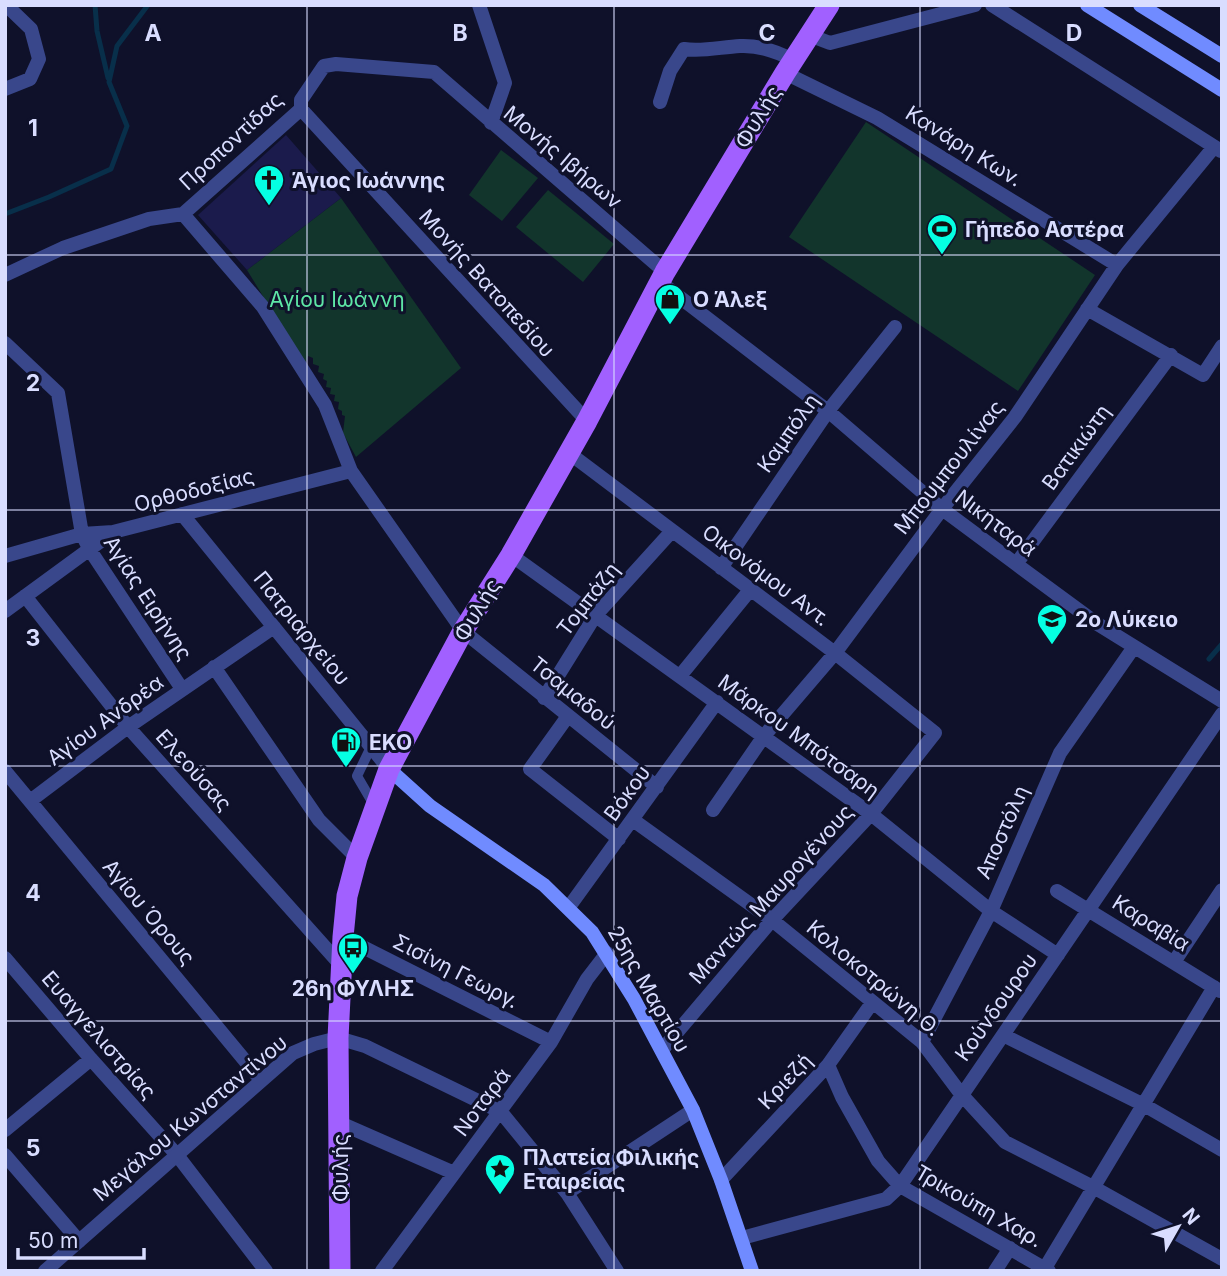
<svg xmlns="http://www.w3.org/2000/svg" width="1227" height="1276" font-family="Inter,sans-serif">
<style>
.park{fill:#12352c}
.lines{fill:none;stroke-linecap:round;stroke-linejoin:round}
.stream{stroke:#082f4a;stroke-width:5}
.building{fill:#1b1b4c}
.service{stroke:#39478b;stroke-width:10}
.minor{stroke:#39478b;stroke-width:14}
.tertiary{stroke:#39478b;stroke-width:14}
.secondary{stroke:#708bff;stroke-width:14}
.primary{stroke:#a160ff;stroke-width:21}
.grid{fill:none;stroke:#d9ddff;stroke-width:2;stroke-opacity:0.55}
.labels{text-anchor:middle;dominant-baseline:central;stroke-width:6;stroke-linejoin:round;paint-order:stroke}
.street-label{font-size:21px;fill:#d9ddff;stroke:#0f112a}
.poi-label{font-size:21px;font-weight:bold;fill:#d9ddff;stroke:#0f112a;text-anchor:start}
.park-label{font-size:21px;fill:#5ee6a6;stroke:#0f112a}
.grid-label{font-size:23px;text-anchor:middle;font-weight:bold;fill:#d9ddff;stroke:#0f112a;stroke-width:6;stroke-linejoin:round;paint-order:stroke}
</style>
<rect width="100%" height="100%" fill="#0f112a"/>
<path class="park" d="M 866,122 L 1095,275 L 1018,391 L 789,237 Z
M 501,150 L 538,178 L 502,221 L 469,195 Z
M 548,190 L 614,244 L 583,282 L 516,227 Z
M 341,198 L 461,368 L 356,457 L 343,433 L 345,416 L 342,415 L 342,411 L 338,409 L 339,402 L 334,401 L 335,395 L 330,394 L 331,388 L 326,387 L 327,381 L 323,379 L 324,374 L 318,372 L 319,366 L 313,364 L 313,358 L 308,356 L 305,365 L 247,270 Z"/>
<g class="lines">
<path class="stream" d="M 95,5 L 97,31 L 108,78
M 5,214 L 49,197 L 111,169 L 127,126 L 109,82 L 117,46 L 148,5
M 1209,659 L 1222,644"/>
</g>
<path class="building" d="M 286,135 L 341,198 L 247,270 L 198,215 Z"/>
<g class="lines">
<path class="service" d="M 371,747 L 357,776 L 374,805"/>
<path class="minor" d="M 479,5 L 505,83 L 491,123
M 992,5 L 1221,151
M 809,35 L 830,43 L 975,5
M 785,73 L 877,118 L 1117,265
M 5,89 L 30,79 L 39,59 L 31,29 L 6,5
M 660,102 L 670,71 L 684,49 C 702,52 721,47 740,46 C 759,45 776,51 793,60
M 301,109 L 587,421
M 183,214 L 263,307 L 325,405 L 351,471 L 463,631 L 657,787
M 5,275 L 63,248 L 149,219 L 183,214 L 301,109 L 301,100 L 324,66 L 336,64 L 434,72 L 665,272
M 660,282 L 828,411 L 942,509 L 1016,564 L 1096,623 L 1222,701
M 1087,309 L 1203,375 L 1222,346
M 5,343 L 58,393 L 82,534 L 90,550 L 182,689
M 569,453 L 835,653 L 935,733 L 871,814 L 772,920 L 662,1050
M 182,514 L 389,769
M 511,555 L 871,814 L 991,911 L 1058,955
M 5,556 L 82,534 L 113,532 L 351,471
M 1016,564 L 1171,355
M 721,568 L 828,411 L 895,327
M 25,596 L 128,727 L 340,964
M 5,611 L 113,532
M 214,667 L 319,820 L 357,858
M 680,676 L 750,590
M 544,698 L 595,616 L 672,531
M 568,716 L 530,769 L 619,839
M 5,771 L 261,1080
M 30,801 L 128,727 L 274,627
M 713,810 L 764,736 L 835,653 L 942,509 L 1015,417 L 1117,265 L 1214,147
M 633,820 L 772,920 L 922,1042 L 961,1094 L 1005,1142 L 1093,1187 L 1222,1259
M 1057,891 L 1220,991
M 569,907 L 717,702
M 343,937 L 551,1042
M 5,958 L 91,1059 L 177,1155 L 266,1271
M 1174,962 L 1222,890
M 1003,1035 L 1144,1105 L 1222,1150
M 338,1038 L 365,1046 L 501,1112 L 567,1193 L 617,1271
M 922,1042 L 991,911 L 1060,753 L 1134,647
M 828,1065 L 842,1097 L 878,1161 L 900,1186 L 1049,1271
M 340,1123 L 454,1173
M 5,1130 L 91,1059
M 5,1155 L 79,1241
M 721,1180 L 828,1065 L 872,1003
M 567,1193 L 693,1110
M 742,1238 L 886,1199 L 900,1186 L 1222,714
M 1045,1268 L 1214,987
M 382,1271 L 551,1042 L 587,979 L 607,953
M 995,1271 L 1010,1248"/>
<path class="tertiary" d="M 45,1271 L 293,1053 L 314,1044 L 338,1038"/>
<path class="secondary" d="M 1087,5 L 1222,90
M 1140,5 L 1222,56
M 389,769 L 430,806 L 544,885 L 592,932 L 634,999 L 693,1110 L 721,1180 L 752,1271"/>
<path class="primary" d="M 340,1271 L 338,1038 L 343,937 L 347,896 L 357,858 L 389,769 L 463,631 L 511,555 L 587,421 L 665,272 L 785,73 L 829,5"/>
</g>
<path class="grid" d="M 307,5 L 307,1271M 614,5 L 614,1271M 920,5 L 920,1271M 5,255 L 1222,255M 5,510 L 1222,510M 5,766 L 1222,766M 5,1021 L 1222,1021"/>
<defs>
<g id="church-pin" transform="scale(1.575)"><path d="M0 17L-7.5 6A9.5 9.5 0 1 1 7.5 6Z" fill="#05ffe2" stroke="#0f112a"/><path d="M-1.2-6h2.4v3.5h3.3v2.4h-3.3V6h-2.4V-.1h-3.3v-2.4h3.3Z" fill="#111"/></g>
<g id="stadium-pin" transform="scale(1.575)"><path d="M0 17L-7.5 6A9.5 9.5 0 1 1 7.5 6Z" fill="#05ffe2" stroke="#0f112a"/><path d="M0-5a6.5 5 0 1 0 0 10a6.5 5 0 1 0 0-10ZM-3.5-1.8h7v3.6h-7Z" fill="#111"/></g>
<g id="shop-pin" transform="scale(1.575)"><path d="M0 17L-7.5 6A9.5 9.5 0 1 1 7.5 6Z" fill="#05ffe2" stroke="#0f112a"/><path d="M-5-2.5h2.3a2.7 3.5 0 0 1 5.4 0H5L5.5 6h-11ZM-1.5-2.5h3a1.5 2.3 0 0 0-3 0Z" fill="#111"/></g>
<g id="school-pin" transform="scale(1.575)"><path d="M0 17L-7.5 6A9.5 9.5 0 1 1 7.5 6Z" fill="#05ffe2" stroke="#0f112a"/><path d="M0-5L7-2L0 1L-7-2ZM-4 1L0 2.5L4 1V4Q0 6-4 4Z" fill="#111"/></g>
<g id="fuel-pin" transform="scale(1.575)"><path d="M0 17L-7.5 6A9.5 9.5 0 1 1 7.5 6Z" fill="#05ffe2" stroke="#0f112a"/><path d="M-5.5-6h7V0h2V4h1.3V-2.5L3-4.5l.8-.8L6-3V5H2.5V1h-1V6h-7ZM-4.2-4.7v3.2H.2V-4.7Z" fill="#111"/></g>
<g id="bus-pin" transform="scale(1.575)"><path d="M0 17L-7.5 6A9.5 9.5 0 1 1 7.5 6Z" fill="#05ffe2" stroke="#0f112a"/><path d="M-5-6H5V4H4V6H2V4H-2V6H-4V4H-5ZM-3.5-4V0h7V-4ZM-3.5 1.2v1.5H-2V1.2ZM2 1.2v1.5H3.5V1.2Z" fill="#111"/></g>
<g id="sight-pin" transform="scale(1.575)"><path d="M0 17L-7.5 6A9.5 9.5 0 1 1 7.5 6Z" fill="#05ffe2" stroke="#0f112a"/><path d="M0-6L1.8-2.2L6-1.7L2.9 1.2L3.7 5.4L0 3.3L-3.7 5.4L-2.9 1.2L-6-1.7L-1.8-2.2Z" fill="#111"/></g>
</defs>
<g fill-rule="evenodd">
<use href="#church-pin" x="269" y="180"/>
<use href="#stadium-pin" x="942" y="229"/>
<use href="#shop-pin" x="670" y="299"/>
<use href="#school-pin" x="1052" y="619"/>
<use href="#fuel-pin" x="346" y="742"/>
<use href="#bus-pin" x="353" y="948"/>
<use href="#sight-pin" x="500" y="1169"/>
</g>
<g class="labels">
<g class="street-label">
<text transform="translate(758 117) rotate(-59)">Φυλής</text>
<text transform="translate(231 141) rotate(-43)">Προποντίδας</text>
<text transform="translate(964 146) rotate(32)">Κανάρη Κων.</text>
<text transform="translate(563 157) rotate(40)">Μονής Ιβήρων</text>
<text transform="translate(487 283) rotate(48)">Μονής Βατοπεδίου</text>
<text transform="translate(788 433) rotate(-55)">Καμπόλη</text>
<text transform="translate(1076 447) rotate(-54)">Βατικιώτη</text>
<text transform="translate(949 467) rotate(-52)">Μπουμπουλίνας</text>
<text transform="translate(194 490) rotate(-14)">Ορθοδοξίας</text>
<text transform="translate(996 523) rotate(37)">Νικηταρά</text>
<text transform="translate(766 575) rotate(37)">Οικονόμου Αντ.</text>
<text transform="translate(148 598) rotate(57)">Αγίας Ειρήνης</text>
<text transform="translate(588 599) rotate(-52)">Τομπάζη</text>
<text transform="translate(477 610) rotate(-59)">Φυλής</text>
<text transform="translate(302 628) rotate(51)">Πατριαρχείου</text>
<text transform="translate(573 693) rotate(39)">Τσαμαδού</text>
<text transform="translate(105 720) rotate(-36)">Αγίου Ανδρέα</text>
<text transform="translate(799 736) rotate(36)">Μάρκου Μπότσαρη</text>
<text transform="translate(194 770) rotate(48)">Ελεούσας</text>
<text transform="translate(627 793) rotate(-54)">Βόκου</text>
<text transform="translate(1002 832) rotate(-66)">Αποστόλη</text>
<text transform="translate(771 894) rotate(-48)">Μαντώς Μαυρογένους</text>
<text transform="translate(149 912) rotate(50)">Αγίου Όρους</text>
<text transform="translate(1151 923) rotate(32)">Καραβία</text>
<text transform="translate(456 971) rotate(27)">Σισίνη Γεωργ.</text>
<text transform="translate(874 978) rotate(40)">Κολοκοτρώνη Θ.</text>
<text transform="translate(649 989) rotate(60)">25ης Μαρτίου</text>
<text transform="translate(996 1007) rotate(-55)">Κούνδουρου</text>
<text transform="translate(99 1035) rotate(49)">Ευαγγελιστρίας</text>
<text transform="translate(785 1081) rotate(-47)">Κριεζή</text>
<text transform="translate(482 1102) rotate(-53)">Νοταρά</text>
<text transform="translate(190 1118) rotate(-40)">Μεγάλου Κωνσταντίνου</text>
<text transform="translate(340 1168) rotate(-90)">Φυλής</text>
<text transform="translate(979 1206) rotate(30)">Τρικούπη Χαρ.</text>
</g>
<g class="poi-label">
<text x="292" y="180">Άγιος Ιωάννης</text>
<text x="965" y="229">Γήπεδο Αστέρα</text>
<text x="693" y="299">Ο Άλεξ</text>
<text x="1075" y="619">2ο Λύκειο</text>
<text x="369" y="742">EKO</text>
<text x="353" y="988" text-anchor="middle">26η ΦΥΛΗΣ</text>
<text x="523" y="1157">Πλατεία Φιλικής<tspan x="523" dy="24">Εταιρείας</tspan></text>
</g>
<g class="park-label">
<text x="337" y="299">Αγίου Ιωάννη</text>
</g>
</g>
<g class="grid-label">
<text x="153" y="41">A</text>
<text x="460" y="41">B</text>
<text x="767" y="41">C</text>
<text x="1074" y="41">D</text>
<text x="33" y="136">1</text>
<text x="33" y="391">2</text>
<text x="33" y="646">3</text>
<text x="33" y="901">4</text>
<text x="33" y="1156">5</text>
</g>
<rect width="1227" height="1276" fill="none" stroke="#d9ddff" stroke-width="14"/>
<g transform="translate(1178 1227) rotate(51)" stroke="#0f112a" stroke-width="5" paint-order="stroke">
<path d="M0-5L12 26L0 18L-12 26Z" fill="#d9ddff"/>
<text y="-10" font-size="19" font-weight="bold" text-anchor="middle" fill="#d9ddff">N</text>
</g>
<path d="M18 1248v10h126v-10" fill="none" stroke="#d9ddff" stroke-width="3.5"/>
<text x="28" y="1248" font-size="21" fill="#d9ddff" stroke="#0f112a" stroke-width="5" paint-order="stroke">50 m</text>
</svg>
